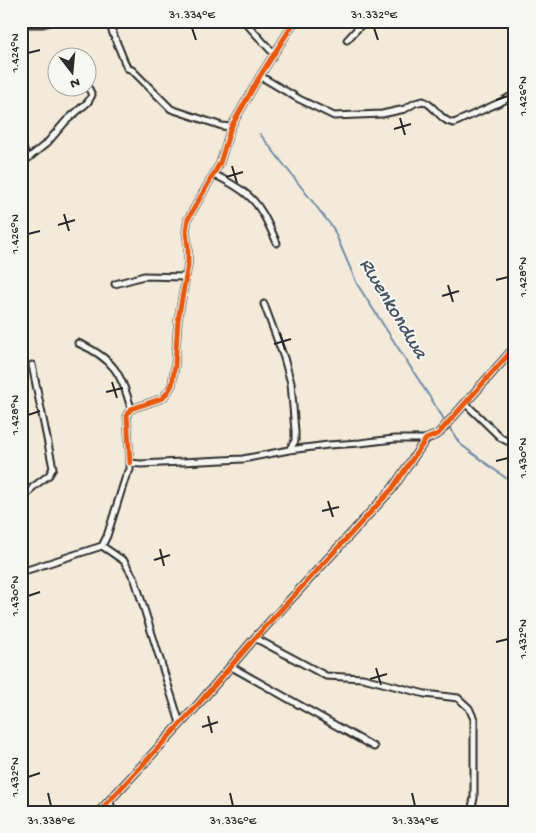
<svg xmlns="http://www.w3.org/2000/svg" width="536" height="833" font-family="'Gochi Hand',sans-serif">
<style>
.lines{fill:none;stroke-linecap:round;stroke-linejoin:round}
.stream{stroke:#718da8;stroke-width:2}
.minor-casing{stroke:#2b2b2b;stroke-width:9}
.tertiary-casing{stroke:#2b2b2b;stroke-width:10}
.minor{stroke:#f6f6f2;stroke-width:5}
.tertiary{stroke:#f6f6f2;stroke-width:6}
.cycleway-casing{stroke:#f6f6f2;stroke-width:8}
.cycleway{stroke:#e8590c;stroke-width:5}
.ticks{fill:none;stroke:#2b2b2b;stroke-width:2}
.labels{text-anchor:middle;dominant-baseline:central;stroke-width:4;stroke-linejoin:round;paint-order:stroke}
.water-label{font-size:20px;font-style:italic;fill:#48545f;stroke:#f6f6f2}
.neatline{fill:none;stroke:#2b2b2b;stroke-width:2}
.ticks-label{font-size:12px;text-anchor:middle;fill:#2b2b2b}
</style>
<rect width="100%" height="100%" fill="#f3ead9"/>
<filter id="ink" filterUnits="userSpaceOnUse"><feTurbulence type="fractalNoise" baseFrequency=".02" numOctaves="2"/><feDisplacementMap in="SourceGraphic" scale="10" xChannelSelector="R" yChannelSelector="G"/><feConvolveMatrix kernelMatrix="1 2 1 2 8 2 1 2 1" color-interpolation-filters="sRGB"/></filter>
<g filter="url(#ink)">
<g class="lines">
<path class="stream" d="M 260,134 L 333,228 L 357,284 L 460,444 L 507,479 L 515,482"/>
<g class="minor-casing">
<path id="minor" d="M 63,21 L 100,21
M 108,21 L 127,68 L 132,70 L 171,109 L 222,126 L 231,127
M 244,21 L 274,54
M 21,24 L 43,24 L 55,21
M 347,40 L 361,25 L 374,21
M 260,76 L 299,99 L 334,116 L 382,114 L 405,109 L 415,103 L 423,101 C 435,105 441,122 454,123 L 503,101 L 515,94
M 21,140 L 26,158 L 24,165 L 21,167
M 26,160 L 47,143 L 66,121 L 88,102 L 92,95 L 88,87
M 215,175 C 254,194 259,203 277,243
M 115,284 L 144,276 L 185,277
M 264,304 L 284,358 L 291,383 L 295,431 L 295,441 L 289,450
M 78,343 C 113,358 122,374 131,409
M 465,403 L 501,438 L 515,445
M 130,463 L 127,414 L 131,409 L 163,398 L 169,390 L 172,385 L 175,365 L 178,320 L 188,265 L 188,247 L 186,231 L 188,219 L 220,163 L 231,127 L 260,76 L 295,21
M 21,502 L 33,487 L 49,475 L 53,468 L 32,365
M 102,546 L 124,561 L 135,580 L 180,723
M 21,572 L 102,546 L 107,536 L 126,476 L 130,470 L 130,463 L 141,464 L 243,459 L 289,450 L 328,445 L 360,443 L 394,439 L 426,439
M 255,638 L 326,676 L 363,678 L 425,694 L 458,698 L 469,708 L 474,719 L 474,798 L 471,812
M 230,666 L 374,747
M 109,801 L 114,812
M 21,804 L 26,812"/>
</g>
<g class="tertiary-casing">
<path id="tertiary" d="M 99,812 L 195,708 L 255,638 L 392,489 L 426,439 L 438,434 L 515,347"/>
</g>
<use href="#minor" class="minor"/>
<use href="#tertiary" class="tertiary"/>
<g class="cycleway-casing">
<path id="cycleway" d="M 130,463 L 127,414 L 131,409 L 163,398 L 169,390 L 172,385 L 175,365 L 178,320 L 188,265 L 188,247 L 186,231 L 188,219 L 220,163 L 231,127 L 260,76 L 295,21
M 99,812 L 195,708 L 255,638 L 392,489 L 426,439 L 438,434 L 515,347"/>
</g>
<use href="#cycleway" class="cycleway"/>
</g>
</g>
<path class="ticks" d="M 192,28 L 196,40M 374,28 L 378,40M 28,53 L 40,50M 496,100 L 508,96M 400,118 L 405,135M 394,129 L 411,124M 232,166 L 237,183M 226,177 L 243,172M 64,214 L 69,231M 58,225 L 75,220M 28,234 L 40,231M 496,280 L 508,277M 448,285 L 453,302M 442,296 L 459,291M 280,333 L 285,350M 274,344 L 291,339M 112,382 L 117,398M 106,392 L 123,388M 28,415 L 40,411M 496,461 L 508,458M 328,501 L 333,517M 322,511 L 339,507M 160,549 L 164,566M 154,560 L 170,555M 28,596 L 40,592M 496,642 L 508,639M 376,668 L 381,685M 370,679 L 387,674M 208,716 L 212,733M 202,727 L 218,722M 28,777 L 40,773M 48,793 L 51,806M 230,793 L 233,806M 412,793 L 415,806"/>
<g class="labels">
<g class="water-label">
<text transform="translate(392 309) rotate(59)">Rwenkondwa</text>
</g>
</g>
<rect width="536" height="833" fill="none" stroke="#f6f6f2" stroke-width="55"/>
<g transform="translate(72 72) rotate(164)"><circle r="24" fill="#f6f6f2" stroke="#a5a5a2"/>
<path d="M0-4L9 19L0 12L-9 19Z" fill="#2b2b2b"/>
<text y="-8" font-size="14" font-weight="bold" text-anchor="middle" fill="#2b2b2b">N</text>
</g>
<rect x="28" y="28" width="480" height="778" class="neatline"/>
<g class="ticks-label">
<text x="192" y="18">31.334°E</text>
<text x="374" y="18">31.332°E</text>
<text transform="translate(14 53) rotate(-90)" y="4">1.424°N</text>
<text transform="translate(522 96) rotate(-90)" y="4">1.426°N</text>
<text transform="translate(14 234) rotate(-90)" y="4">1.426°N</text>
<text transform="translate(522 277) rotate(-90)" y="4">1.428°N</text>
<text transform="translate(14 415) rotate(-90)" y="4">1.428°N</text>
<text transform="translate(522 458) rotate(-90)" y="4">1.430°N</text>
<text transform="translate(14 596) rotate(-90)" y="4">1.430°N</text>
<text transform="translate(522 639) rotate(-90)" y="4">1.432°N</text>
<text transform="translate(14 777) rotate(-90)" y="4">1.432°N</text>
<text x="51" y="824">31.338°E</text>
<text x="233" y="824">31.336°E</text>
<text x="415" y="824">31.334°E</text>
</g>
</svg>
